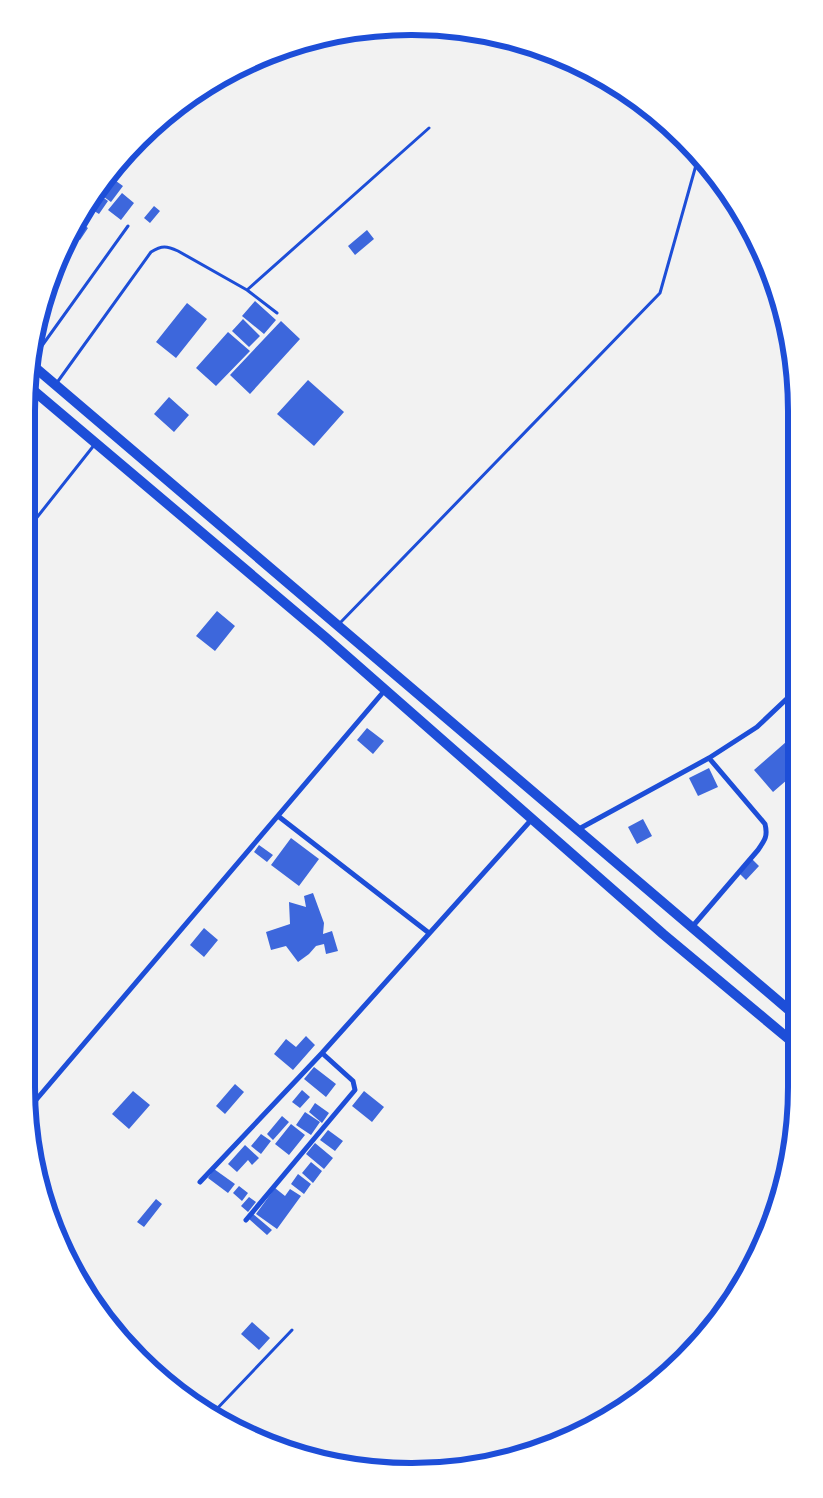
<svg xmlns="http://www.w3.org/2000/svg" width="823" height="1498" font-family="Lato,sans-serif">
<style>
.building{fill:#3d67dc}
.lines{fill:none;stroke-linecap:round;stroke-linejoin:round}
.service{stroke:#1d4ed8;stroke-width:3}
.minor{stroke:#1d4ed8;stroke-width:5}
.primary{stroke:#1d4ed8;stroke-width:10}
.rim{fill:none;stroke:#1d4ed8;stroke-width:6}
</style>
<rect width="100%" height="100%" fill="#f2f2f2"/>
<path class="building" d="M 109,176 L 123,186 L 111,202 L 97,192 Z
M 122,193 L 134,203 L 121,220 L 108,210 Z
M 101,196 L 108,201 L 99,214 L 91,209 Z
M 154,206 L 160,211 L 150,223 L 144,218 Z
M 81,223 L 88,228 L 80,240 L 73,235 Z
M 367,230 L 374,239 L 355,255 L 348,246 Z
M 255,301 L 276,320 L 264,334 L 242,316 Z
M 187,303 L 207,319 L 176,358 L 156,342 Z
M 243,319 L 260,336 L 249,347 L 232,331 Z
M 281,321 L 300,339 L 250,394 L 230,375 Z
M 228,332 L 250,351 L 216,386 L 196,368 Z
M 308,380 L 344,412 L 314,446 L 277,414 Z
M 169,397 L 189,415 L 174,432 L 154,414 Z
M 217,611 L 235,626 L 215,651 L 196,636 Z
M 367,728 L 384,741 L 373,754 L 357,740 Z
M 786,742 L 795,753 L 795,773 L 773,792 L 754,770 Z
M 709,768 L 718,787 L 698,796 L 689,778 Z
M 643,819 L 652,836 L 637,844 L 628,827 Z
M 291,838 L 319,859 L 299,886 L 271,865 Z
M 259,845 L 273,855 L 267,862 L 254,852 Z
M 752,859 L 759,866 L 746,880 L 739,873 Z
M 313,893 L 324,923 L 323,934 L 332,931 L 338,951 L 326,954 L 324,944 L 316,946 L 309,954 L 298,962 L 286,946 L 271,950 L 266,932 L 290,924 L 289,902 L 306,907 L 304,896 Z
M 204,928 L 218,940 L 204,957 L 190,945 Z
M 306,1036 L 315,1045 L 293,1070 L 274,1054 L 286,1039 L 296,1047 Z
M 314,1067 L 336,1084 L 326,1097 L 304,1079 Z
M 235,1084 L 244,1092 L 225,1114 L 216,1106 Z
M 302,1090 L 310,1097 L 300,1108 L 292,1102 Z
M 133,1091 L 150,1105 L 129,1129 L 112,1114 Z
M 364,1091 L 384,1107 L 372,1122 L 352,1106 Z
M 315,1103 L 329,1113 L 322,1123 L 309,1112 Z
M 305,1112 L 320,1122 L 311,1135 L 296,1125 Z
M 282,1116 L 289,1122 L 273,1140 L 267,1134 Z
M 291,1124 L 305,1135 L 289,1155 L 275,1144 Z
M 328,1130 L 343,1141 L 335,1151 L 320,1140 Z
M 261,1134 L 271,1141 L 261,1154 L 251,1146 Z
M 315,1143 L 333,1158 L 324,1169 L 306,1154 Z
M 245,1145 L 259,1158 L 252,1165 L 248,1160 L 237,1172 L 228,1164 Z
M 311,1162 L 322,1171 L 313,1183 L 302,1173 Z
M 214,1169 L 235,1184 L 228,1193 L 208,1178 Z
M 298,1174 L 311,1184 L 304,1194 L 291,1184 Z
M 239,1186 L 248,1193 L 242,1201 L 233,1193 Z
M 275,1188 L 285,1196 L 290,1189 L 301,1196 L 277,1229 L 256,1214 Z
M 249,1197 L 256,1202 L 248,1212 L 241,1206 Z
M 156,1199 L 162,1204 L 144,1227 L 137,1222 Z
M 253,1214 L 272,1230 L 267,1235 L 249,1219 Z
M 252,1322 L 270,1338 L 259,1350 L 241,1334 Z"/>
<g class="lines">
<path class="service" d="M 247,290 L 429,128
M 31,361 L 128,226
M 56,384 L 151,252 C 162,245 167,246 178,251 L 247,290 L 277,313
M 27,530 L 95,444
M 339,624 L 660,293 L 698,158
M 212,1414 L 292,1330"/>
<path class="minor" d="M 278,816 L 429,933
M 577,830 L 709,758 L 757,727 L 795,691
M 692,927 L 758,850 C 765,840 768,836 765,824 L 709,758
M 30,1107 L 385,690
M 200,1182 L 322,1053 L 532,819
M 246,1220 L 355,1090 L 353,1081 L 322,1053"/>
<path class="primary" d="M 31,364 L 796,1016
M 27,385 L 325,637 L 663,934 L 796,1045"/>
</g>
<path d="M0 0H823V1498H0ZM411 35H412A376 376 0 0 1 788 411V1087A376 376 0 0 1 412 1463H411A376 376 0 0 1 35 1087V411A376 376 0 0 1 411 35Z" fill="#fff" fill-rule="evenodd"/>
<path class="rim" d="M411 35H412A376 376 0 0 1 788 411V1087A376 376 0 0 1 412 1463H411A376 376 0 0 1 35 1087V411A376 376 0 0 1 411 35Z"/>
</svg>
